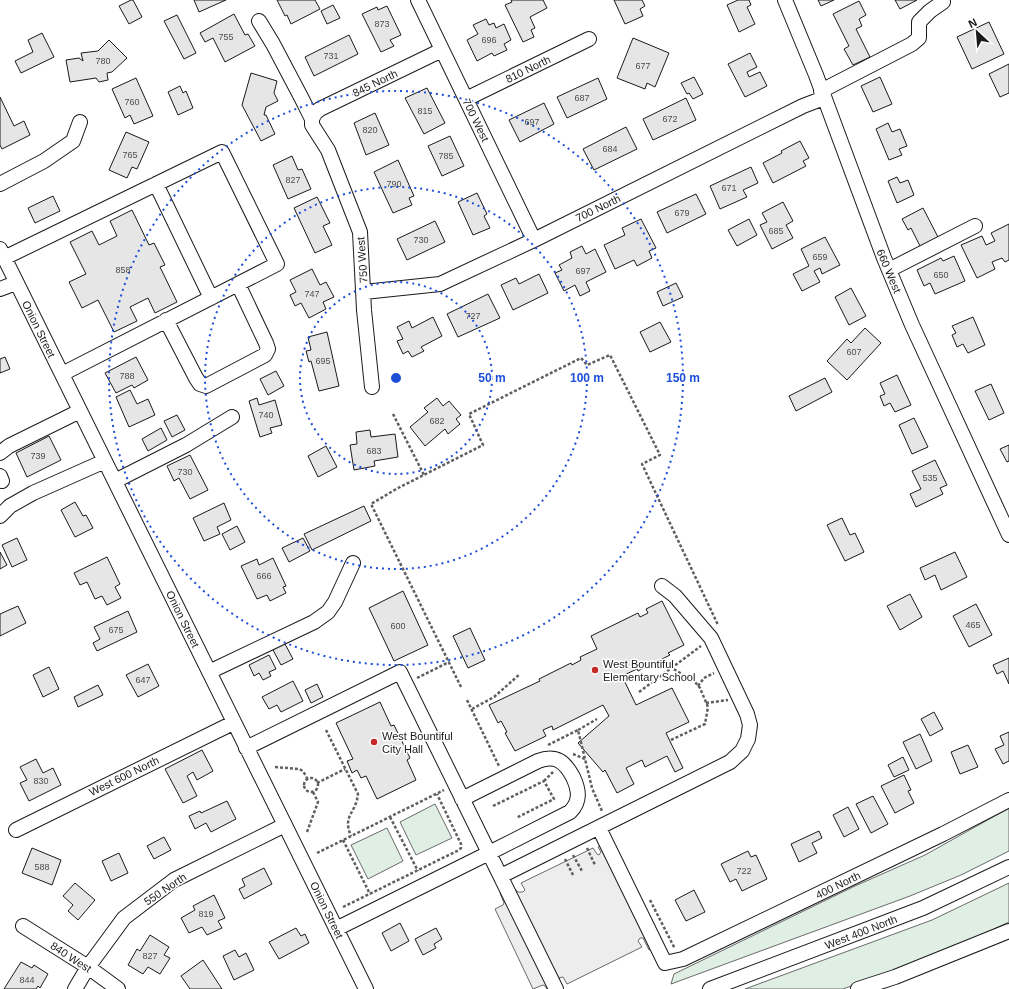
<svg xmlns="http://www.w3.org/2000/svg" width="1009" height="989" font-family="Helvetica,sans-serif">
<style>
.green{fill:#e0efe3;stroke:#6a6a6a}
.parking{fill:#ededed;stroke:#6a6a6a}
.building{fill:#e6e6e6;stroke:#1a1a1a}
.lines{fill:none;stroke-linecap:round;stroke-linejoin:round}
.minor-casing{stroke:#1a1a1a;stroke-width:16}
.path{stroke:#5f5f5f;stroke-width:2.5;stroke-dasharray:3 2;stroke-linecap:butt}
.minor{stroke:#fff;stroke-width:14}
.ring{fill:none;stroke:#1d4ed8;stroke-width:2;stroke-dasharray:2 4}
.poi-dot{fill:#c62828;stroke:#fff;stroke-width:1.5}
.labels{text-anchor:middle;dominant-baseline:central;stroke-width:3;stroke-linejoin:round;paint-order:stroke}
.number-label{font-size:9px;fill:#4d4d4d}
.street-label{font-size:11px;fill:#1a1a1a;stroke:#fff}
.poi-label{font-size:11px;fill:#1a1a1a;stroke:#fff;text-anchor:start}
.centre{fill:#1d4ed8;stroke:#fff;stroke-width:2}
.ring-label{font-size:12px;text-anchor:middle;font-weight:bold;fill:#1d4ed8;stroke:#fff;stroke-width:3;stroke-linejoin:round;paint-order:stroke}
</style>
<rect width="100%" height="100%" fill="#fff"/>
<path class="green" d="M 435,804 L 452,838 L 416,855 L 400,822 Z
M 1009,808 L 1009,851 L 961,875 L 910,896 L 671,984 L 674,974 L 855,886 L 925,855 Z
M 387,828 L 403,861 L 368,879 L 351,845 Z
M 1009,883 L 1009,922 L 944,952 L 843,989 L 745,989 L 932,920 Z"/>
<path class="parking" d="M 612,840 L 663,943 L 649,950 L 643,938 L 640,938 L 638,941 L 642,947 L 567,984 L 563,977 L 559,978 L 559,981 L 563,989 L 547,989 L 545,986 L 543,985 L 533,989 L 495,909 L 503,905 L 504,903 L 500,893 L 513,887 L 518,892 L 523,892 L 525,890 L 521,883 L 593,848 L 597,854 L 599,855 L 601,852 L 598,847 Z"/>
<path class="building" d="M 131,0 L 133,0 L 142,17 L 129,24 L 119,6 Z
M 194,0 L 226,0 L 199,12 Z
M 277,0 L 315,0 L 320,9 L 291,24 L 287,15 L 285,16 Z
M 511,0 L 543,0 L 547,8 L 530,17 L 535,28 L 531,30 L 534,37 L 523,42 L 505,5 L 512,2 Z
M 614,0 L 642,0 L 645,6 L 640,9 L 643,16 L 625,24 Z
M 738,0 L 749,0 L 751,5 L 747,7 L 755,24 L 739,32 L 727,5 Z
M 818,0 L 834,0 L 821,6 Z
M 895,0 L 917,0 L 900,9 Z
M 859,1 L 866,15 L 859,19 L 862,26 L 856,29 L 870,57 L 853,65 L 844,49 L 849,46 L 833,14 Z
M 333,5 L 340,18 L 327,24 L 321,11 Z
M 387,6 L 401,35 L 390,40 L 394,46 L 381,52 L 362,14 L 377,7 L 378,10 Z
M 234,14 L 245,35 L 248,34 L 255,46 L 225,62 L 213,38 L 205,42 L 200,33 Z
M 177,15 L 196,53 L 184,59 L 164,21 Z
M 486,19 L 489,25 L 494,23 L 496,28 L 504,24 L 511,40 L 504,44 L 507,50 L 494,56 L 492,53 L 477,61 L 467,40 L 478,34 L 473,25 Z
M 989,22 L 1004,54 L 972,69 L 957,37 Z
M 42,33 L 54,57 L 21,73 L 15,61 L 33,52 L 28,40 Z
M 349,35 L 358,54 L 314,76 L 305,57 Z
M 633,38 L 669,53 L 655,87 L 647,83 L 645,89 L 617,78 Z
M 109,40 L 127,58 L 112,72 L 107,73 L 108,80 L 99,82 L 96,78 L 70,82 L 66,60 L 79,58 L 83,61 L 81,53 L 98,51 Z
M 750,53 L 757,67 L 747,72 L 749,77 L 760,72 L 767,86 L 745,97 L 728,64 Z
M 1009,64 L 1009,93 L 1000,97 L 989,74 Z
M 251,73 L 277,81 L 274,93 L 278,101 L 266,107 L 264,115 L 266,115 L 275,134 L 261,141 L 242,105 Z
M 694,77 L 703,94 L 693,99 L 689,93 L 687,94 L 681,83 Z
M 880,77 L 892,104 L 873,112 L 861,86 Z
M 136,78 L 153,116 L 134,124 L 130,115 L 125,118 L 112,89 Z
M 598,78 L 607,99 L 567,118 L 557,97 Z
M 180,86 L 183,93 L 186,91 L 193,108 L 178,115 L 168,92 Z
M 427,88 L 445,123 L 424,134 L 405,98 Z
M 0,97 L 14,126 L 24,121 L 30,135 L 2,149 L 0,145 Z
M 686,98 L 696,120 L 653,140 L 643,119 Z
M 544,103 L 554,124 L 520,142 L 509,120 Z
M 375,113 L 389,145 L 366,155 L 354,123 Z
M 888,123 L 892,132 L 900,129 L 907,146 L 899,149 L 902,155 L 889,160 L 876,129 Z
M 626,127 L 637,149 L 594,170 L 583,149 Z
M 126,132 L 149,142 L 137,169 L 132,167 L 127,178 L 109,170 Z
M 450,136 L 464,166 L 442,176 L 428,146 Z
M 800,141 L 809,158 L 803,161 L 806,166 L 773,183 L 763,163 L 782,153 L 781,151 Z
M 292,156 L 298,170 L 302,169 L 311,189 L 288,199 L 273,165 Z
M 398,160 L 414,196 L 409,198 L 412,205 L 393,213 L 374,172 Z
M 751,167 L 758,183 L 743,190 L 747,197 L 720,209 L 710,186 Z
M 897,177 L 900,183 L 908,180 L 914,195 L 897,203 L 888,181 Z
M 477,193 L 487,214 L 484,216 L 490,228 L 473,235 L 458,202 Z
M 696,194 L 706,214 L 667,233 L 657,212 Z
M 53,196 L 60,211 L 35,223 L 28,208 Z
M 317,197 L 330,223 L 323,226 L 332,245 L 315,253 L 294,208 Z
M 783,202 L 793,221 L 786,225 L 793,238 L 772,249 L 760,225 L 767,222 L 762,213 Z
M 923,208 L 939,239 L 921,248 L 911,228 L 908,230 L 902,219 Z
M 132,210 L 149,245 L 154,243 L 165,265 L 160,267 L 177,302 L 155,313 L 148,298 L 130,307 L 137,321 L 114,332 L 98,300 L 82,308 L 69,282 L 86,274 L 70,242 L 92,231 L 99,245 L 117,236 L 110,221 Z
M 641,219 L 656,248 L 649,251 L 652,258 L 637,266 L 634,260 L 615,269 L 604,245 L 625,235 L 622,228 Z
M 749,219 L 757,235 L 737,246 L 728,230 Z
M 435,221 L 445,242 L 407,260 L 397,239 Z
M 1009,224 L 1009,260 L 1005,262 L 1002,258 L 992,262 L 995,269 L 977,278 L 961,245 L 982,236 L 986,245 L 995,241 L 991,233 Z
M 825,237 L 840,265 L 822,274 L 820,268 L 814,271 L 820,282 L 802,291 L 793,274 L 809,266 L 801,249 Z
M 582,246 L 586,254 L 595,249 L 606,272 L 586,282 L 590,291 L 580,296 L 575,285 L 564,291 L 555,273 L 562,270 L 559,265 L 572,258 L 570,252 Z
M 954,256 L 965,281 L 935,294 L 930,283 L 924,286 L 917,270 L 941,258 L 943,261 Z
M 312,269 L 320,285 L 326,282 L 334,297 L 323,302 L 326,309 L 309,318 L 301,303 L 295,306 L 290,295 L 296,292 L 290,280 Z
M 539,274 L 548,293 L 513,310 L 501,285 L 516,278 L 519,284 Z
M 676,283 L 683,297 L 663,306 L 657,292 Z
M 851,288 L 866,316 L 849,325 L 835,297 Z
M 488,294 L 500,318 L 458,337 L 447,314 Z
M 433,317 L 442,336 L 421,347 L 424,351 L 412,357 L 408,351 L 403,354 L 397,341 L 403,339 L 397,327 L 409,321 L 412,328 Z
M 973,317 L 985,345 L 968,353 L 963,344 L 957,347 L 952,335 L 956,333 L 952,326 Z
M 660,322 L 671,342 L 650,352 L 640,332 Z
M 865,328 L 881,343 L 847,380 L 827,361 L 847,339 L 851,343 Z
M 327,332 L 339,386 L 319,391 L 311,361 L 309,362 L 306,351 L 311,350 L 308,337 Z
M 5,357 L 10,369 L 0,373 L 0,359 Z
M 136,357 L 148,380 L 134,388 L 132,385 L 116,393 L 105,373 Z
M 276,371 L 284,386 L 268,395 L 260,379 Z
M 897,375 L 911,405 L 895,412 L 890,403 L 884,406 L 880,396 L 885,394 L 880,383 Z
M 825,378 L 832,392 L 796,411 L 789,396 Z
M 991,384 L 1004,413 L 989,420 L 975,391 Z
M 130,390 L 137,404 L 148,399 L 155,415 L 129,427 L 116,397 Z
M 257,398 L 259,405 L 275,400 L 282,425 L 270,428 L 272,433 L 260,437 L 249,401 Z
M 437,398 L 443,406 L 449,401 L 461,415 L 456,419 L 460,424 L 448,434 L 445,429 L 425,446 L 410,427 L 428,412 L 424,408 Z
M 177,415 L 185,430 L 172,437 L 164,421 Z
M 914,418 L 928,447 L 912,454 L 899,425 Z
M 161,428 L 167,440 L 148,451 L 142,439 Z
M 370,430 L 371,437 L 395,434 L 398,457 L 374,461 L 375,466 L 354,470 L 350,445 L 357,444 L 356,432 Z
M 49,436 L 61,460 L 27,477 L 16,453 Z
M 1009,445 L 1009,461 L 1007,462 L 1000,449 Z
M 326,446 L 337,467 L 318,477 L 308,456 Z
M 190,455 L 208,490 L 190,499 L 179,478 L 174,481 L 167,466 Z
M 935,460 L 947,485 L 940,488 L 943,494 L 916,507 L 910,494 L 921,489 L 912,471 Z
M 75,502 L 83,516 L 86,515 L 93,528 L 75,537 L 61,510 Z
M 224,503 L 231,520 L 217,527 L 220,534 L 204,541 L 193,518 Z
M 364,506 L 371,521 L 312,550 L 304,534 Z
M 842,518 L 850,535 L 855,533 L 864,552 L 845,561 L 827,525 Z
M 237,526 L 245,542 L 230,550 L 222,534 Z
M 17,538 L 27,560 L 12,567 L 2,545 Z
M 303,538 L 310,551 L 289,562 L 282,548 Z
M 0,552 L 7,565 L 0,569 Z
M 955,552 L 967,577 L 941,590 L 935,575 L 925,580 L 920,568 Z
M 107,557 L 120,584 L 115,587 L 121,598 L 107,605 L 102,596 L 95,599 L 87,582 L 80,585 L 74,573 Z
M 273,558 L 286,586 L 283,587 L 286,593 L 270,601 L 267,595 L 257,599 L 241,566 L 257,559 L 259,565 Z
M 403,591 L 428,645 L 394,661 L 369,608 Z
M 910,594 L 922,617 L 900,630 L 887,606 Z
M 662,601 L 684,645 L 668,653 L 670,655 L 638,671 L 637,669 L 622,676 L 636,705 L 672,688 L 689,722 L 666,733 L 683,768 L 675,772 L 667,756 L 645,767 L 642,760 L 626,768 L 634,784 L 617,793 L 605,770 L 603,772 L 578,743 L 609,716 L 603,705 L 553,730 L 552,726 L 543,730 L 546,736 L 515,751 L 505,733 L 507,732 L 501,721 L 498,723 L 489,705 L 540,681 L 539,679 L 571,663 L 572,665 L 581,660 L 580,657 L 597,649 L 591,636 L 638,613 L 640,617 L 648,613 L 646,609 Z
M 976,604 L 992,635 L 969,647 L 953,616 Z
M 18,606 L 26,623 L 0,636 L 0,614 Z
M 128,611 L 137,632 L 97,651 L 93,643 L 100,639 L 94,627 Z
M 470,628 L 485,660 L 468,668 L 453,636 Z
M 284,642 L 293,659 L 281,665 L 272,648 Z
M 269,655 L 276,669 L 269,672 L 271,676 L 263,680 L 259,673 L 254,676 L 249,665 Z
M 1009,658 L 1009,684 L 1003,671 L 997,674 L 993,665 Z
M 148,664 L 159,686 L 138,697 L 126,675 Z
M 49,667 L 59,689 L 43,697 L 33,675 Z
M 293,681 L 303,701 L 281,712 L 277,705 L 269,709 L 262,697 Z
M 317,684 L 323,697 L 311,703 L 305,690 Z
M 98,685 L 103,695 L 78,707 L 74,697 Z
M 380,702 L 391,726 L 394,725 L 410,758 L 407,760 L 416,780 L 377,799 L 366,776 L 361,778 L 357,770 L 352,773 L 347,761 L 353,759 L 336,723 Z
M 934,712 L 943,729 L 930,736 L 921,719 Z
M 1009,732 L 1009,761 L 1003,764 L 995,749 L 1004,745 L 1000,736 Z
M 920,734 L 932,761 L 916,769 L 903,742 Z
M 968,745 L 978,767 L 960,774 L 951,752 Z
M 202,750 L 213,771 L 197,780 L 193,772 L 187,776 L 197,796 L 183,803 L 165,769 Z
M 903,757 L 909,770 L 894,777 L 888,765 Z
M 36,759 L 43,773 L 53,768 L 61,785 L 29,801 L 20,783 L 27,780 L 20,767 Z
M 904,775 L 911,790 L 908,791 L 914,803 L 895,813 L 881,786 Z
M 873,796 L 888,824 L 871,833 L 856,804 Z
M 227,801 L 236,819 L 211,832 L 206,823 L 195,829 L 189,816 L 200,811 L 201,813 Z
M 848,807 L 859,829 L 844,837 L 833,815 Z
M 819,831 L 822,838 L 812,843 L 817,853 L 799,862 L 791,844 Z
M 164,837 L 171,850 L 154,859 L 147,846 Z
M 32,848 L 61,860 L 52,885 L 22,873 Z
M 748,851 L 751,857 L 756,855 L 767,879 L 742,891 L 736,879 L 730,882 L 721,864 Z
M 119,853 L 128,873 L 111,881 L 102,861 Z
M 264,868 L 272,884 L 244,899 L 239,889 L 245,886 L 242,879 Z
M 75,883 L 95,900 L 78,920 L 68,911 L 73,905 L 63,896 Z
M 694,890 L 705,912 L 686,921 L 675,900 Z
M 214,895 L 225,918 L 218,921 L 222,928 L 207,935 L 202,927 L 189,933 L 181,918 L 195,910 L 193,906 Z
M 400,923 L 409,941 L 391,951 L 382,933 Z
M 296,928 L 301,936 L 305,934 L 309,943 L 279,959 L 269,942 Z
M 436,928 L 442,939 L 434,944 L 436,948 L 423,955 L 415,939 Z
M 150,935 L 169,947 L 164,955 L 170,958 L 160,974 L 148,967 L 143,974 L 128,965 L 137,949 L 140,951 Z
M 235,950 L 239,957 L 246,953 L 254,970 L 234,980 L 223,956 Z
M 203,960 L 222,989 L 190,989 L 181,976 Z
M 21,962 L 32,968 L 34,965 L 48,974 L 40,988 L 38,986 L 36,989 L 4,989 Z"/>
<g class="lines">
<g class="minor-casing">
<path id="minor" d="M 418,0 L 534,240
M 785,0 L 816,75 L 884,258 L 912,325 L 1009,535
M 259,21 L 273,44 L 302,99 L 312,119 L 312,125 L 328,150 L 360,232 L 364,310 L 372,387
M 821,91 L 912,44 L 919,38 L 919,22 L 930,11 L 943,2
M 466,99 L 589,39
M 312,119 L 315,113 L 320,109 L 442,50
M 0,184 L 44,161 L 73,141 L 80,122
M 156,184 L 211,298
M 0,249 L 366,989
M 4,258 L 222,152 L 277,264 L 62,374
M 889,270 L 975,226
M 0,289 L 16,283
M 364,292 L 440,284 L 534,240 L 803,106 L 824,98
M 166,320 L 196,378 L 200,384 L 206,386 L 265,355 L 268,349 L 266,343 L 238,284
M 0,453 L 9,446 L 80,411
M 0,476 L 2,481
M 115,481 L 186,445 L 232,417
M 0,516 L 10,506 L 33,493 L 105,461
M 209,672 L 314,622 L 328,612 L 335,602 L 353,563
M 246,748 L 400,672 L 489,853 L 336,929
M 462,799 L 538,761 C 556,754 565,762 573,777 C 579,790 581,801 570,812 L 489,853 L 556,989
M 599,828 L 665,963 L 683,959 L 943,834 L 1009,800
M 16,830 L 233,723
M 501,876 L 730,762 L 742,751 L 748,739 L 750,725 L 747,714 L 711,638 L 675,596 L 662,586
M 23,926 L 88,967 L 118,989
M 75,989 L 88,967 L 124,918 L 174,880 L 285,825
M 710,989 L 923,908 L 1009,867
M 858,989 L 895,977 L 1009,931"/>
</g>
<path class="path" d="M 393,414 L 424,475
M 417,678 L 449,662
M 698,686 L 704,678 L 714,673
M 461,687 L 371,504 L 398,488 L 483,445 L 469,414 L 581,358 L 587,365 L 610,355 L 660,455 L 642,464 L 718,625
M 639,692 L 701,646
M 467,700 L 499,766
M 706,703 L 728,700
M 472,709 L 494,697 L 520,674
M 326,730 L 358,794 C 356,814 342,815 351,836
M 578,730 L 597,719
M 671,740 L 705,724 L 708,707 L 700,688 L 695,682 L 672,668
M 548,745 L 578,730 L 592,788 L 602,811
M 573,754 L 585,759
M 275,767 L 299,769 L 303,771 L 308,780
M304 785a7 7 0 1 1 14 0a7 7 0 1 1-14 0Z
M 544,781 L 553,772
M 317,783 L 345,769
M 493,806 L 544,781 L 554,799 L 516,818
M 390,817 L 418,871
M 307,832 L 318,802 L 313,792
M 343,840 L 370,894
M 587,848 L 595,865
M 317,853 L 444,790
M 573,855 L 582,871
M 565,859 L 573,875
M 650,900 L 675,949
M 343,907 L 459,850 L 461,848 L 461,844 L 437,794"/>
<use href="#minor" class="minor"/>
</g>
<g class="ring">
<circle cx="396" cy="378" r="96"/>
<circle cx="396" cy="378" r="191"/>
<circle cx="396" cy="378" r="287"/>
</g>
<g class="poi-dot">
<circle cx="595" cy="670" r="4"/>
<circle cx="374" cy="742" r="4"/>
</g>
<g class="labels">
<g class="number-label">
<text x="382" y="24">873</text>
<text x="226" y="37">755</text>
<text x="489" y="40">696</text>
<text x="331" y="56">731</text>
<text x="103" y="61">780</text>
<text x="643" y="66">677</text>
<text x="582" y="98">687</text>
<text x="132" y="102">760</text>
<text x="425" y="111">815</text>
<text x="670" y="119">672</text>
<text x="532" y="122">697</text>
<text x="370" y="130">820</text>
<text x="610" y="149">684</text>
<text x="130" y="155">765</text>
<text x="446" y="156">785</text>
<text x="293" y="180">827</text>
<text x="394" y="184">790</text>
<text x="729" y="188">671</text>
<text x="682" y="213">679</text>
<text x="776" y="231">685</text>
<text x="421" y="240">730</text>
<text x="820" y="257">659</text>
<text x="123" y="270">858</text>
<text x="583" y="271">697</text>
<text x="941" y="275">650</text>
<text x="312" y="294">747</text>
<text x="473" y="316">727</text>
<text x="854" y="352">607</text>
<text x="323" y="361">695</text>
<text x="127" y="376">788</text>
<text x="266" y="415">740</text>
<text x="437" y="421">682</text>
<text x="374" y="451">683</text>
<text x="38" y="456">739</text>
<text x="185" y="472">730</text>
<text x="930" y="478">535</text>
<text x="264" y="576">666</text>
<text x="973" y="625">465</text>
<text x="398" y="626">600</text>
<text x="116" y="630">675</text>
<text x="143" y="680">647</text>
<text x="41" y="781">830</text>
<text x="42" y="867">588</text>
<text x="744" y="871">722</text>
<text x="206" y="914">819</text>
<text x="150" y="956">827</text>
<text x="27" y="980">844</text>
</g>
<g class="street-label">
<text transform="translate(528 69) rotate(-26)">810 North</text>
<text transform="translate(375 83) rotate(-26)">845 North</text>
<text transform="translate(476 120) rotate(64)">700 West</text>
<text transform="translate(598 208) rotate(-26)">700 North</text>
<text transform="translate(362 260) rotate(-94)">750 West</text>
<text transform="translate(889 271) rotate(67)">660 West</text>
<text transform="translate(39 329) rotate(64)">Onion Street</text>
<text transform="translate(183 619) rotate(64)">Onion Street</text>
<text transform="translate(124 776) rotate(-26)">West 600 North</text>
<text transform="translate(838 885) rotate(-26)">400 North</text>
<text transform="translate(165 889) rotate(-34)">550 North</text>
<text transform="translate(327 910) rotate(64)">Onion Street</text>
<text transform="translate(861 932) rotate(-21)">West 400 North</text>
<text transform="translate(71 957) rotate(33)">840 West</text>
</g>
<g class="poi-label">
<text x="603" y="664">West Bountiful<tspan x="603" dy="13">Elementary School</tspan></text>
<text x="382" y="736">West Bountiful<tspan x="382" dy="13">City Hall</tspan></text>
</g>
</g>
<circle cx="396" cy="378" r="6" class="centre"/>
<g class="ring-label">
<text x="492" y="382">50 m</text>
<text x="587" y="382">100 m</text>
<text x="683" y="382">150 m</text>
</g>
<g transform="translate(977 32) rotate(334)" stroke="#ffffff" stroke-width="3" paint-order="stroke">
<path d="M0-3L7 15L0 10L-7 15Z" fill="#1a1a1a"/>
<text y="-6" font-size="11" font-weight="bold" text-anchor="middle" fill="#1a1a1a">N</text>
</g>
</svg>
